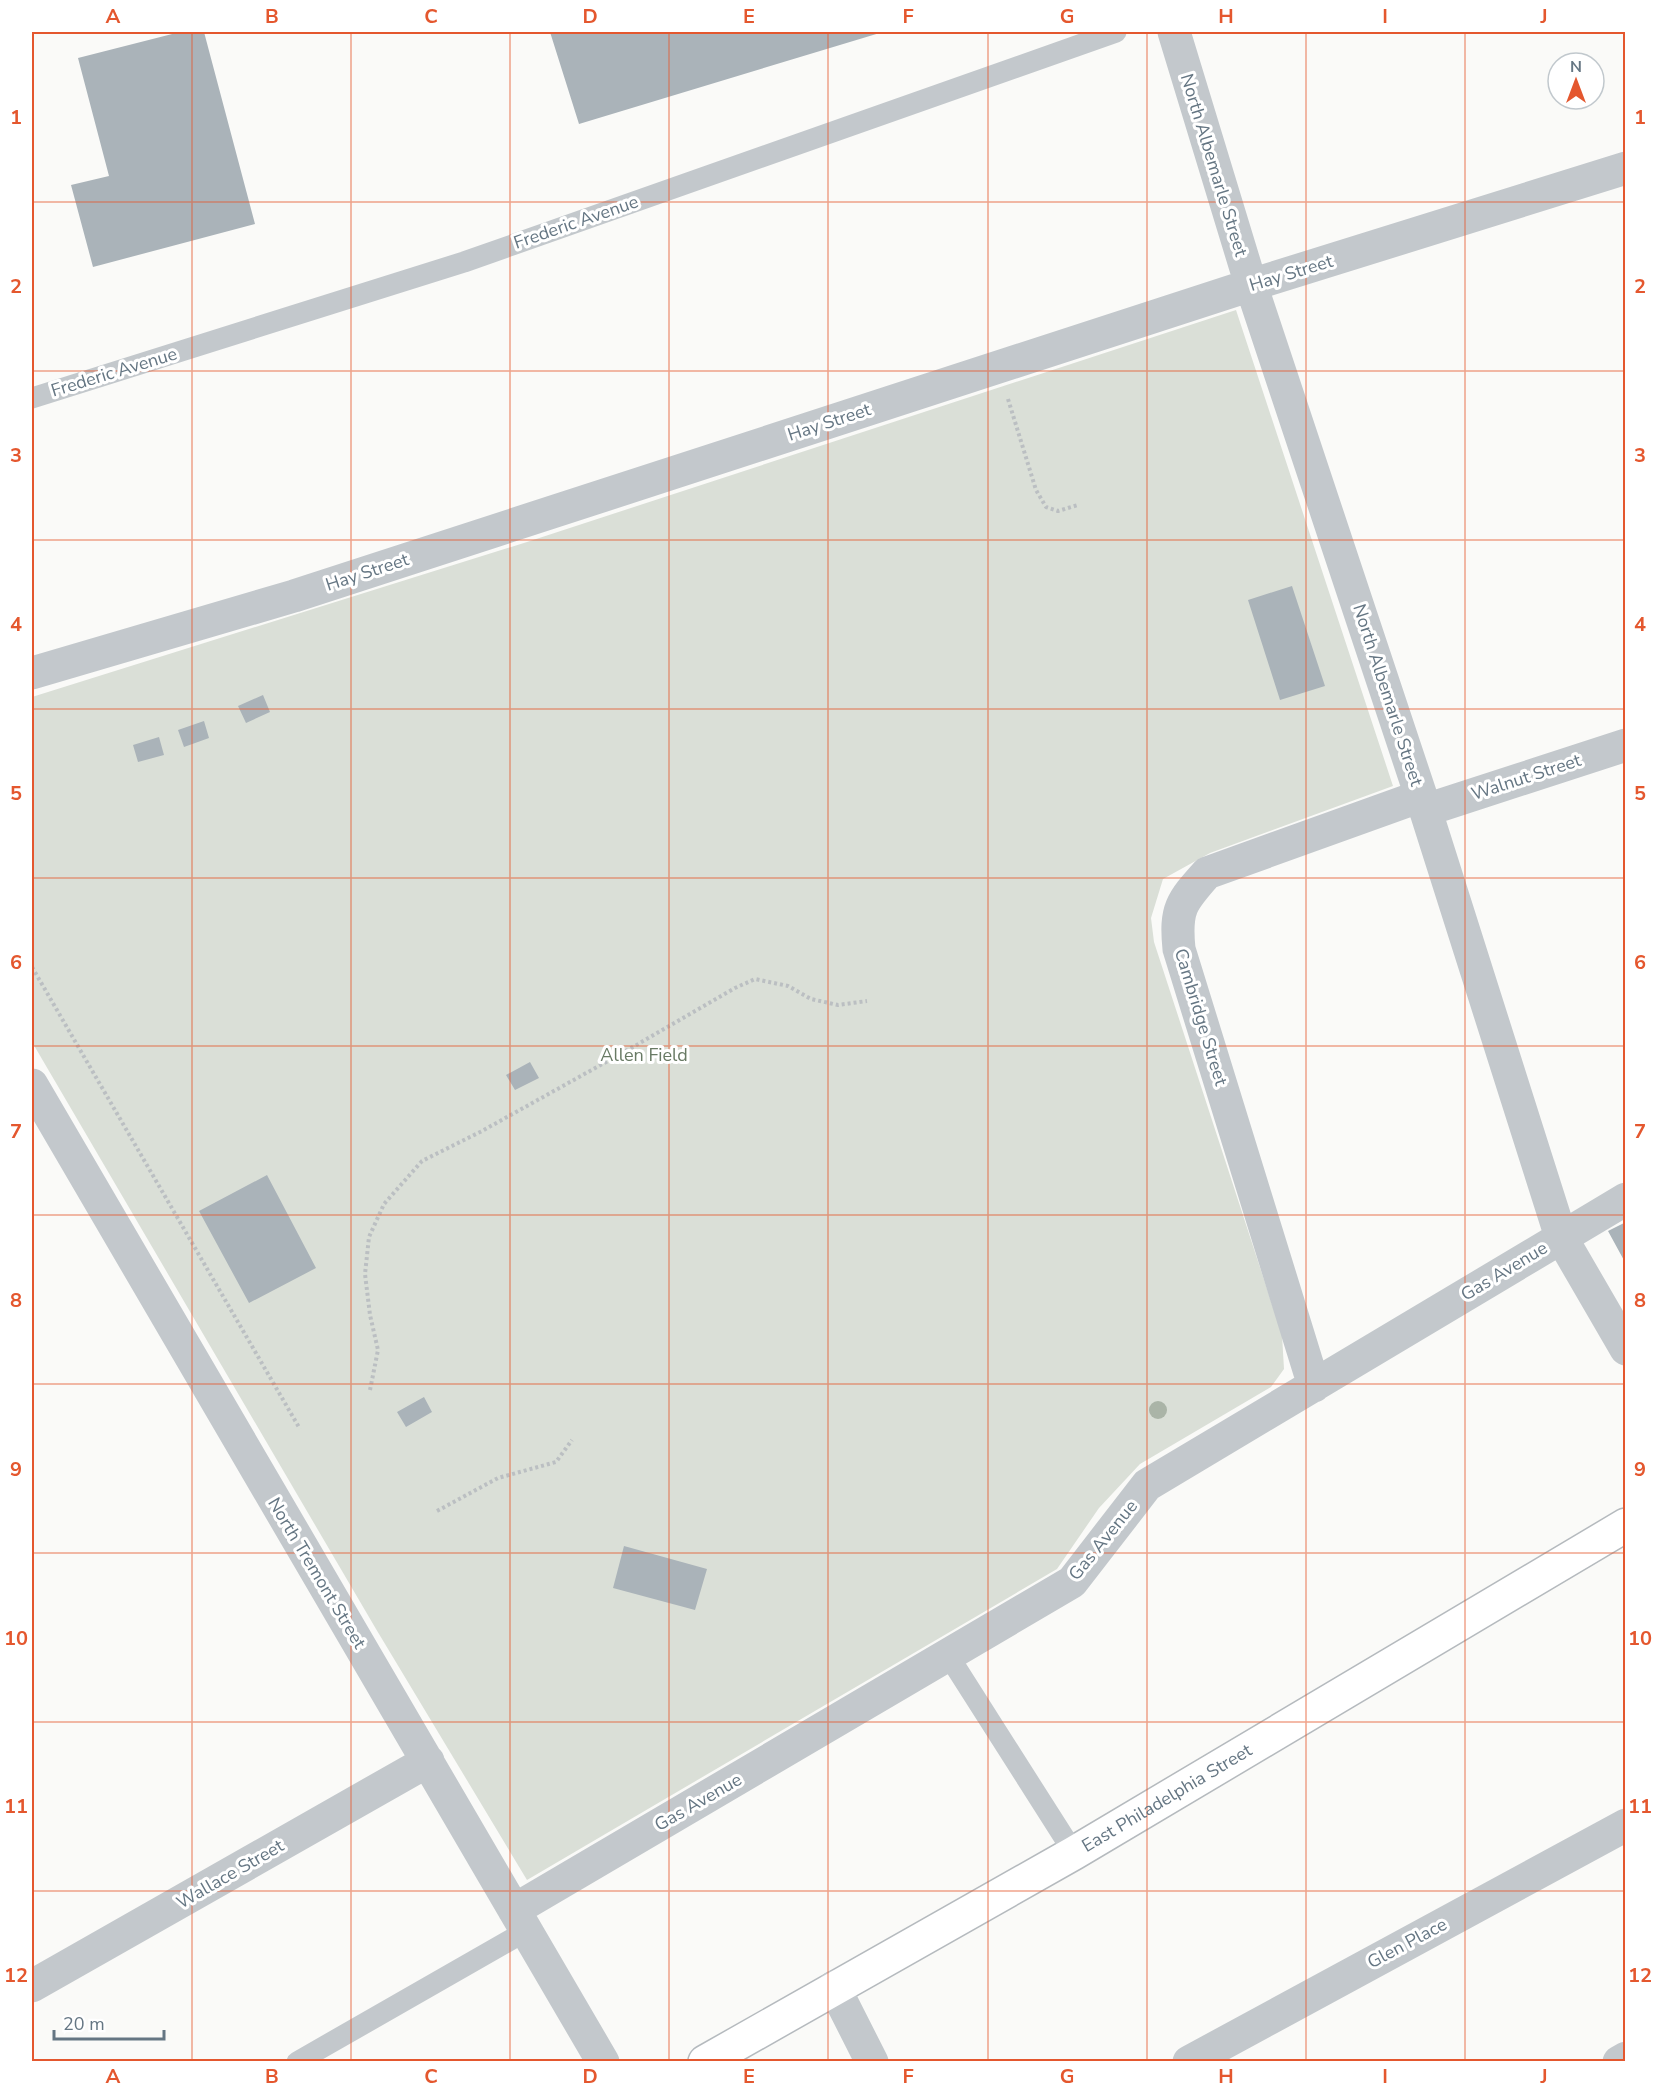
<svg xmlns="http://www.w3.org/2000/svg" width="1657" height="2093" font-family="'Nunito Sans',sans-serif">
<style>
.green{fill:#dadfd7}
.building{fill:#aab3b9}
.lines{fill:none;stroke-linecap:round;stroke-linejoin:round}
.primary-casing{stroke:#b5babe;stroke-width:36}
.path{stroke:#bbbfc2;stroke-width:4;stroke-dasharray:3 3;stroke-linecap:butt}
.service{stroke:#c3c8cc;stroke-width:21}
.minor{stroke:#c3c8cc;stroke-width:33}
.primary{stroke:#fff;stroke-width:33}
.tree{fill:#aab4a7}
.grid{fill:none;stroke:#e4572e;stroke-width:1.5;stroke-opacity:0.55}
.labels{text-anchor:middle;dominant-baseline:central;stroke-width:6;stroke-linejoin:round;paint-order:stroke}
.street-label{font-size:18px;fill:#657683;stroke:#fff}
.park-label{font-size:18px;fill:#687a64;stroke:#fff}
.neatline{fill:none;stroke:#e4572e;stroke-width:2}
.grid-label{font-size:20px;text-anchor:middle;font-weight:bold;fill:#e4572e}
</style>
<rect width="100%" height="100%" fill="#fafaf8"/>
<path class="green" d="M 1236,310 L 1393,786 L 1210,853 L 1163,879 L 1151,918 L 1154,942 L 1282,1335 L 1284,1369 L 1271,1387 L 1140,1464 L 1099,1508 L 1057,1569 L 527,1880 L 376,1629 L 32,1042 L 32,697 L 527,542 Z"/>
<path class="building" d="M 180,32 L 204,32 L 255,224 L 93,267 L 71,185 L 109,176 L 78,58 Z
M 550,32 L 883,32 L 579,124 Z
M 1292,586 L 1325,686 L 1280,700 L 1248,600 Z
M 263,695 L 270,712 L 246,723 L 238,706 Z
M 204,721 L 209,738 L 184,747 L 178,730 Z
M 159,737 L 164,755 L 138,762 L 133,745 Z
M 530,1062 L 539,1078 L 515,1090 L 506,1075 Z
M 267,1175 L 316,1268 L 249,1303 L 199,1211 Z
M 1626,1222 L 1626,1264 L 1608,1231 Z
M 424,1397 L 432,1412 L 406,1427 L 397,1412 Z
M 624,1546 L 707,1569 L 695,1610 L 613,1588 Z"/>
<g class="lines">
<g class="primary-casing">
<g id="primary">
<path id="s1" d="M 705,2062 L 1074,1853 L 1626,1525"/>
</g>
</g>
<path class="path" d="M 1008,399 L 1036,490 L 1046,507 L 1058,511 L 1078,505
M 32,967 L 300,1429
M 370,1390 L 378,1350 L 370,1315 L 365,1274 L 369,1237 L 384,1204 L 422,1161 L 482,1131 L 633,1047 L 735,988 L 755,979 L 788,986 L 811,999 L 838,1005 L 867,1001
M 437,1511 L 498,1478 L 556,1462 L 572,1440"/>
<path class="service" d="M 32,398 L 464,262 L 1116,32
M 948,1655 L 1074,1853
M 297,2062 L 526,1931"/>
<path class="minor" d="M 1174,32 L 1251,285 L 1421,796 L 1561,1237 L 1626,1349
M 32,673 L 294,596 L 1251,285 L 1626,168
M 1426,810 L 1626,745
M 32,1085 L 603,2062
M 1314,1386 L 1179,949 C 1175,909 1181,902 1207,873 L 1421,796
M 514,1910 L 1072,1582 L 1147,1485 L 1626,1199
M 32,1986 L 428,1761
M 834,1987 L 872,2062
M 1189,2062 L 1626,1825
M 1619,2062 L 1626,2058"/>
<use href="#primary" class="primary"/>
</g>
<circle class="tree" cx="1158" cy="1410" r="9"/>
<path class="grid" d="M 192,32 L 192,2062M 351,32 L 351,2062M 510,32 L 510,2062M 669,32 L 669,2062M 828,32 L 828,2062M 988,32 L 988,2062M 1147,32 L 1147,2062M 1306,32 L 1306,2062M 1465,32 L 1465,2062M 32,202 L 1626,202M 32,371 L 1626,371M 32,540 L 1626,540M 32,709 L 1626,709M 32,878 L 1626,878M 32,1046 L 1626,1046M 32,1215 L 1626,1215M 32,1384 L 1626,1384M 32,1553 L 1626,1553M 32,1722 L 1626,1722M 32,1891 L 1626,1891"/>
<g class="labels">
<g class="street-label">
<text transform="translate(1214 165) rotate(73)">North Albemarle Street</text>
<text transform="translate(576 222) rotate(-19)">Frederic Avenue</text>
<text transform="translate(1291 273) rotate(-17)">Hay Street</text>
<text transform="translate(114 372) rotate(-17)">Frederic Avenue</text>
<text transform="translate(829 422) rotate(-18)">Hay Street</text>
<text transform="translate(367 572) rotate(-18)">Hay Street</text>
<text transform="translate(1388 695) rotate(72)">North Albemarle Street</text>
<text transform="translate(1526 777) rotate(-18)">Walnut Street</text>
<text transform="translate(1201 1017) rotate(73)">Cambridge Street</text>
<text transform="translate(1504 1271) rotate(-31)">Gas Avenue</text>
<text transform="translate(1103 1540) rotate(-51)">Gas Avenue</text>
<text transform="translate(317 1573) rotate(59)">North Tremont Street</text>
<text stroke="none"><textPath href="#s1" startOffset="532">East Philadelphia Street</textPath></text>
<text transform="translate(698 1802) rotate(-30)">Gas Avenue</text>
<text transform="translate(230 1874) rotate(-30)">Wallace Street</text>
<text transform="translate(1407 1943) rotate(-28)">Glen Place</text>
</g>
<g class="park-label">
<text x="644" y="1055">Allen Field</text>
</g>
</g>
<rect width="1657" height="2093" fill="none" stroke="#ffffff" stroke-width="66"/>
<g transform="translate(1576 81)"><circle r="28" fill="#ffffff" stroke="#c1c8cd" stroke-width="1.5"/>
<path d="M0-4.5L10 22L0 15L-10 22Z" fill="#e4572e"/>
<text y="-9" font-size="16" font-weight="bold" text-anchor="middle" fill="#657683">N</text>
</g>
<path d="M54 2030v9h110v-9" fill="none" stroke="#657683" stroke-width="3"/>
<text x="63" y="2030" font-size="18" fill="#657683" stroke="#ffffff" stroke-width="4.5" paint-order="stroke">20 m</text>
<rect x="33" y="33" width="1591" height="2027" class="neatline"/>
<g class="grid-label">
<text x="113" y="23">A</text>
<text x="272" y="23">B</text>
<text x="431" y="23">C</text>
<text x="590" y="23">D</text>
<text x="749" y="23">E</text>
<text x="908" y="23">F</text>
<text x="1067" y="23">G</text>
<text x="1226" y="23">H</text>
<text x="1385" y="23">I</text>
<text x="1544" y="23">J</text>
<text x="16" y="124">1</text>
<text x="1640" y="124">1</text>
<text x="16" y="293">2</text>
<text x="1640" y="293">2</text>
<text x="16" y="462">3</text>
<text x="1640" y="462">3</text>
<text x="16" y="631">4</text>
<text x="1640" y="631">4</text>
<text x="16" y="800">5</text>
<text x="1640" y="800">5</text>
<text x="16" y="969">6</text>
<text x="1640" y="969">6</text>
<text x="16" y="1138">7</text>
<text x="1640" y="1138">7</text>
<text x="16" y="1307">8</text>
<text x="1640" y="1307">8</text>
<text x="16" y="1476">9</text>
<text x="1640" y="1476">9</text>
<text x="16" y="1645">10</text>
<text x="1640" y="1645">10</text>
<text x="16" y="1813">11</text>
<text x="1640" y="1813">11</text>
<text x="16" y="1982">12</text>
<text x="1640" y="1982">12</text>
<text x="113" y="2083">A</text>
<text x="272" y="2083">B</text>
<text x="431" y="2083">C</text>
<text x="590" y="2083">D</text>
<text x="749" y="2083">E</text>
<text x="908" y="2083">F</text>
<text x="1067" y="2083">G</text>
<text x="1226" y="2083">H</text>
<text x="1385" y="2083">I</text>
<text x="1544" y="2083">J</text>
</g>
</svg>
